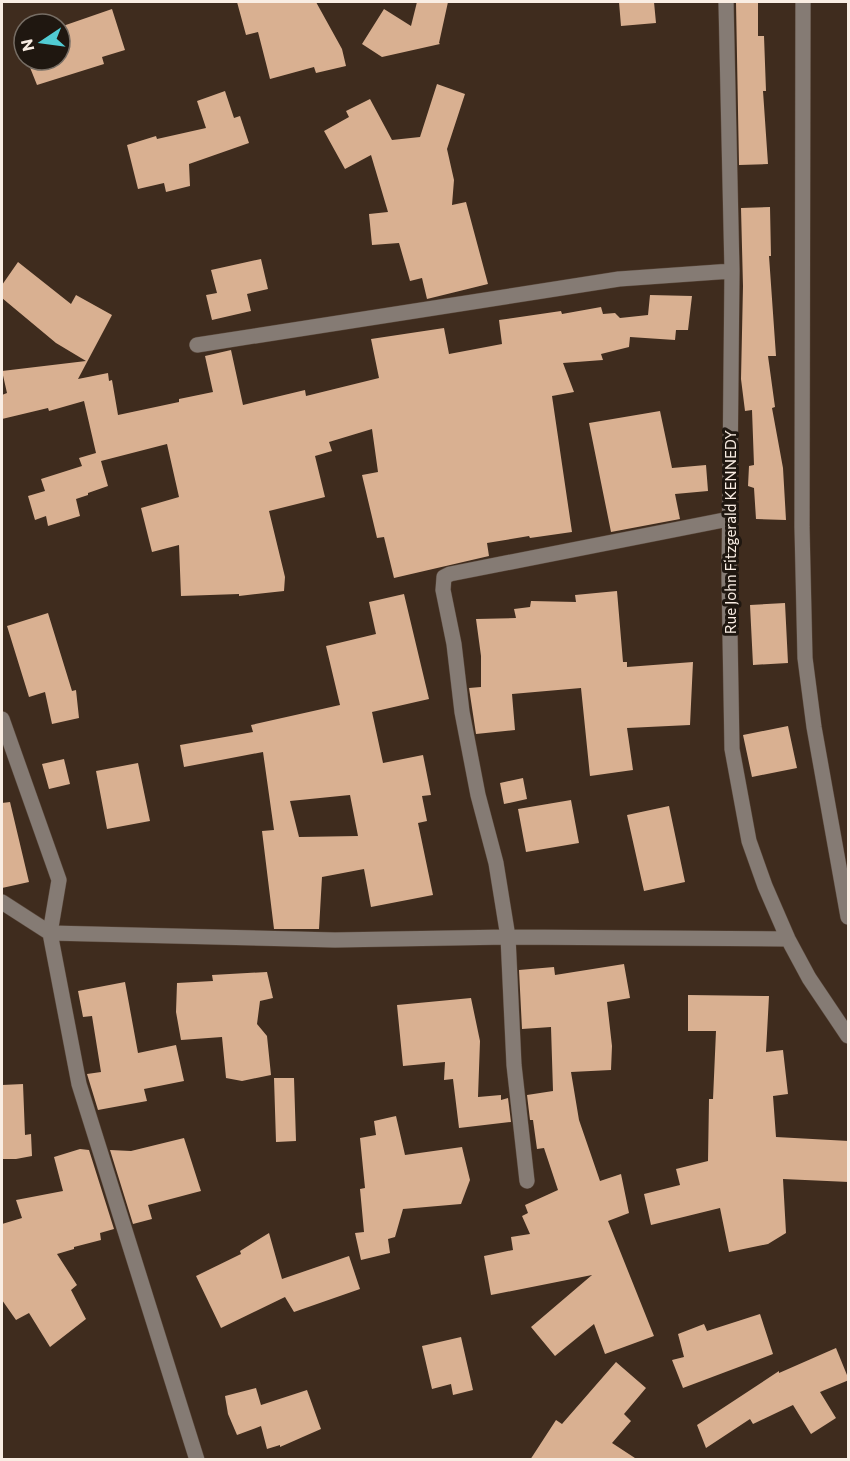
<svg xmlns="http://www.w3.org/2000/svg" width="850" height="1461" font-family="Commissioner,sans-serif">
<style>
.building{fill:#d9b091;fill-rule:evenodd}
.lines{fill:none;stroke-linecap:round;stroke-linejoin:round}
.minor-casing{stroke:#59473a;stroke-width:16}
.minor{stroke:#857b74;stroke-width:15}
.labels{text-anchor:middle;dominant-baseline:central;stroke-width:6;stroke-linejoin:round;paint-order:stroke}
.street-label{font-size:15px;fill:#f9ede3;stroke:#1f1710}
</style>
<rect width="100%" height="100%" fill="#3f2c1e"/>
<path class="building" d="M 237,2 L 316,2 L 342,49 L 346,66 L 316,73 L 314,67 L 270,79 L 258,32 L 246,35 Z
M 417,2 L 448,2 L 439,43 L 440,44 L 382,57 L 362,44 L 384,9 L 411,26 Z
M 619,2 L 654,2 L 656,23 L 621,26 Z
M 736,2 L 758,2 L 758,36 L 764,36 L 766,91 L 763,91 L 768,164 L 739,165 Z
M 112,9 L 125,50 L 102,57 L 104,64 L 37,85 L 27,60 L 60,60 L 60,27 Z
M 437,84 L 465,94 L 447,149 L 454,180 L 452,205 L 466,202 L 488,284 L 427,299 L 422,278 L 410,281 L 399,243 L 372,245 L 369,214 L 388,212 L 371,155 L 345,169 L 324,131 L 349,117 L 346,111 L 370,99 L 392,140 L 420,137 Z
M 225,91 L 234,118 L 240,116 L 249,143 L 189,164 L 190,186 L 166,192 L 164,183 L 138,189 L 127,145 L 156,136 L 157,139 L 206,128 L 197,101 Z
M 770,207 L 771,256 L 769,256 L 776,356 L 768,356 L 775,407 L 772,408 L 783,468 L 786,520 L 756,519 L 754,488 L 748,486 L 749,466 L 754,465 L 752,410 L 745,411 L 741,379 L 743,286 L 741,208 Z
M 261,259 L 268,289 L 247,294 L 251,311 L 212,320 L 206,295 L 217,293 L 211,270 Z
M 18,262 L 71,304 L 76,295 L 112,315 L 78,379 L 108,373 L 109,381 L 112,380 L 118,415 L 179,402 L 179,399 L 213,392 L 205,356 L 231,350 L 243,405 L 305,390 L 306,396 L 379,378 L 371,339 L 444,328 L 449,354 L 502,344 L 499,320 L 561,311 L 562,314 L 601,307 L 603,314 L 615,313 L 620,318 L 648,315 L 650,295 L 692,296 L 688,330 L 676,330 L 675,340 L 630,337 L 629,347 L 601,354 L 603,360 L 563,363 L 574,392 L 552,396 L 572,532 L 530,538 L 529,536 L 487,543 L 489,556 L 394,578 L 384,537 L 377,538 L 362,475 L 378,472 L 372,429 L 329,442 L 332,451 L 315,456 L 325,497 L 269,511 L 285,577 L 284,591 L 239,596 L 239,594 L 181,596 L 179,545 L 152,552 L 141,508 L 179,497 L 167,444 L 101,461 L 108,486 L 88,493 L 88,495 L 76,499 L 80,516 L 48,526 L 46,516 L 35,520 L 28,496 L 45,491 L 41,479 L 82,466 L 79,458 L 96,453 L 84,401 L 49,411 L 48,408 L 2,419 L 2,395 L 7,393 L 2,371 L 86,361 L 56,343 L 2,298 L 2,285 Z
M 660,411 L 672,468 L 706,465 L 708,491 L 675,494 L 680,519 L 611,532 L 589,423 Z
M 617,591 L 623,662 L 627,662 L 627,667 L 693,662 L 690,725 L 627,728 L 633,770 L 590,776 L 581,688 L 512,694 L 515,730 L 476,734 L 469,688 L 481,687 L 481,656 L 476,619 L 516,618 L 514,609 L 530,607 L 531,601 L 576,602 L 575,595 Z
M 404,594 L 429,699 L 372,712 L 383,763 L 423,755 L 431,795 L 422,796 L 427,821 L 418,823 L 433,895 L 371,907 L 364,869 L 322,877 L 319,929 L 274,929 L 262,831 L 274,830 L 263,752 L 184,767 L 180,745 L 253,732 L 251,725 L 340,705 L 326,646 L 376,634 L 369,602 ZM 350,795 L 358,836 L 299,837 L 290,801 Z
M 785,603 L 788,663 L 753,665 L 750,605 Z
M 48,613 L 72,691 L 76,690 L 79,718 L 52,724 L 45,692 L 29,697 L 7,626 Z
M 788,726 L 797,768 L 752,777 L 743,735 Z
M 64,759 L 70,784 L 49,789 L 42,764 Z
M 138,763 L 150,821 L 107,829 L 96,771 Z
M 523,778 L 527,799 L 504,804 L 500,783 Z
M 571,800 L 579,843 L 526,852 L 518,809 Z
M 10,802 L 29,882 L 2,888 L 2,803 Z
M 669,806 L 685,882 L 644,891 L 627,815 Z
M 624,964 L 630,998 L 607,1002 L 612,1046 L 611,1070 L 571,1072 L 579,1120 L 600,1181 L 621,1174 L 629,1213 L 608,1221 L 654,1336 L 605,1354 L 594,1324 L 555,1356 L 531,1327 L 592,1275 L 491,1295 L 484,1256 L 513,1250 L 511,1237 L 530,1234 L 522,1216 L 528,1213 L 525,1205 L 558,1190 L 544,1148 L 537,1149 L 533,1120 L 530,1120 L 527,1095 L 553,1091 L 551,1027 L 522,1029 L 519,970 L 554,967 L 555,975 Z
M 267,972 L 273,998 L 260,1001 L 257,1024 L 267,1036 L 271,1075 L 242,1081 L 226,1078 L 222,1037 L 181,1040 L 176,1012 L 177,983 L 213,981 L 212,975 Z
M 125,982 L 138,1053 L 176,1045 L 184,1081 L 144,1089 L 147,1101 L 98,1110 L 87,1074 L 101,1072 L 92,1016 L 83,1017 L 78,991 Z
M 688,995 L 769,996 L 766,1052 L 783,1050 L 788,1094 L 773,1096 L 776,1137 L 849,1141 L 849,1182 L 783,1179 L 786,1233 L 768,1244 L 729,1252 L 720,1208 L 651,1225 L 644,1194 L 680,1185 L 676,1169 L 708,1161 L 709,1099 L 713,1099 L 716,1031 L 688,1031 Z
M 471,998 L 480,1041 L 478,1097 L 501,1095 L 501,1100 L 508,1098 L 511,1122 L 459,1128 L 453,1079 L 444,1080 L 445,1062 L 403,1066 L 397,1005 Z
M 274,1078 L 294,1078 L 296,1141 L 276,1142 Z
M 23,1084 L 25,1135 L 31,1134 L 32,1156 L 16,1159 L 2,1159 L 2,1085 Z
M 396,1116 L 405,1155 L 462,1147 L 470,1180 L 461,1204 L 403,1209 L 395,1237 L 388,1239 L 390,1253 L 361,1260 L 355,1233 L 364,1232 L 360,1189 L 365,1188 L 360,1138 L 376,1135 L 374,1121 Z
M 184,1138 L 201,1191 L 148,1205 L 152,1219 L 133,1224 L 110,1150 L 131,1151 Z
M 80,1149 L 89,1150 L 114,1229 L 100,1233 L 101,1240 L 74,1247 L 74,1249 L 57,1254 L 77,1285 L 71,1290 L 86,1319 L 50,1347 L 29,1313 L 16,1320 L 2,1300 L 2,1224 L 22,1218 L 16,1200 L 63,1191 L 54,1157 Z
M 269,1233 L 282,1279 L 349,1256 L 360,1289 L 294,1312 L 285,1297 L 221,1328 L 196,1276 L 241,1254 L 240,1251 Z
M 760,1314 L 773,1354 L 683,1388 L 672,1360 L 684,1357 L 678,1334 L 704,1324 L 707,1331 Z
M 461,1337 L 473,1390 L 453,1395 L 451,1384 L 432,1389 L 422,1346 Z
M 836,1348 L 849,1380 L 820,1392 L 836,1418 L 811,1434 L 793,1405 L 753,1424 L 750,1419 L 706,1448 L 697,1425 L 779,1371 L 779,1373 Z
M 616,1362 L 646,1388 L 624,1414 L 631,1421 L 612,1443 L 638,1460 L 530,1460 L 556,1420 L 562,1424 Z
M 256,1388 L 261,1405 L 307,1390 L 321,1429 L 280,1447 L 280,1445 L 267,1449 L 261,1426 L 237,1435 L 228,1414 L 225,1396 Z"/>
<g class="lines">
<g class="minor-casing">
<path id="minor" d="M 726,2 L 732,271 L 729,578 L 732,749 L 749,841 L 765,886 L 788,939 L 809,978 L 848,1036
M 803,2 L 802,527 L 805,658 L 814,727 L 848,917
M 197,345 L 619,279 L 732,271
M 2,719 L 59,880 L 50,933 L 79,1084 L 197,1460
M 2,902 L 50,933 L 335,940 L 508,937 L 788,939
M 527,1181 L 514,1065 L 508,937 L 496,863 L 478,795 L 462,712 L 454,644 L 443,590 L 444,577 L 450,574 L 729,519"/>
</g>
<use href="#minor" class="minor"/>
</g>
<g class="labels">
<g class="street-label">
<text transform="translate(730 532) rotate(-90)">Rue John Fitzgerald KENNEDY</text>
</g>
</g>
<rect width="850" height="1461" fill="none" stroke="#f9ede3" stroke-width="6"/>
<g transform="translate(42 42) rotate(257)"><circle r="28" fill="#1f1710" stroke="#766d64" stroke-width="1.5"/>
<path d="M0-4.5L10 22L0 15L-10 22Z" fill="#51ccd4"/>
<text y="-9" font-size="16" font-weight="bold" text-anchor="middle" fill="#f9ede3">N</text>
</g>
</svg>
